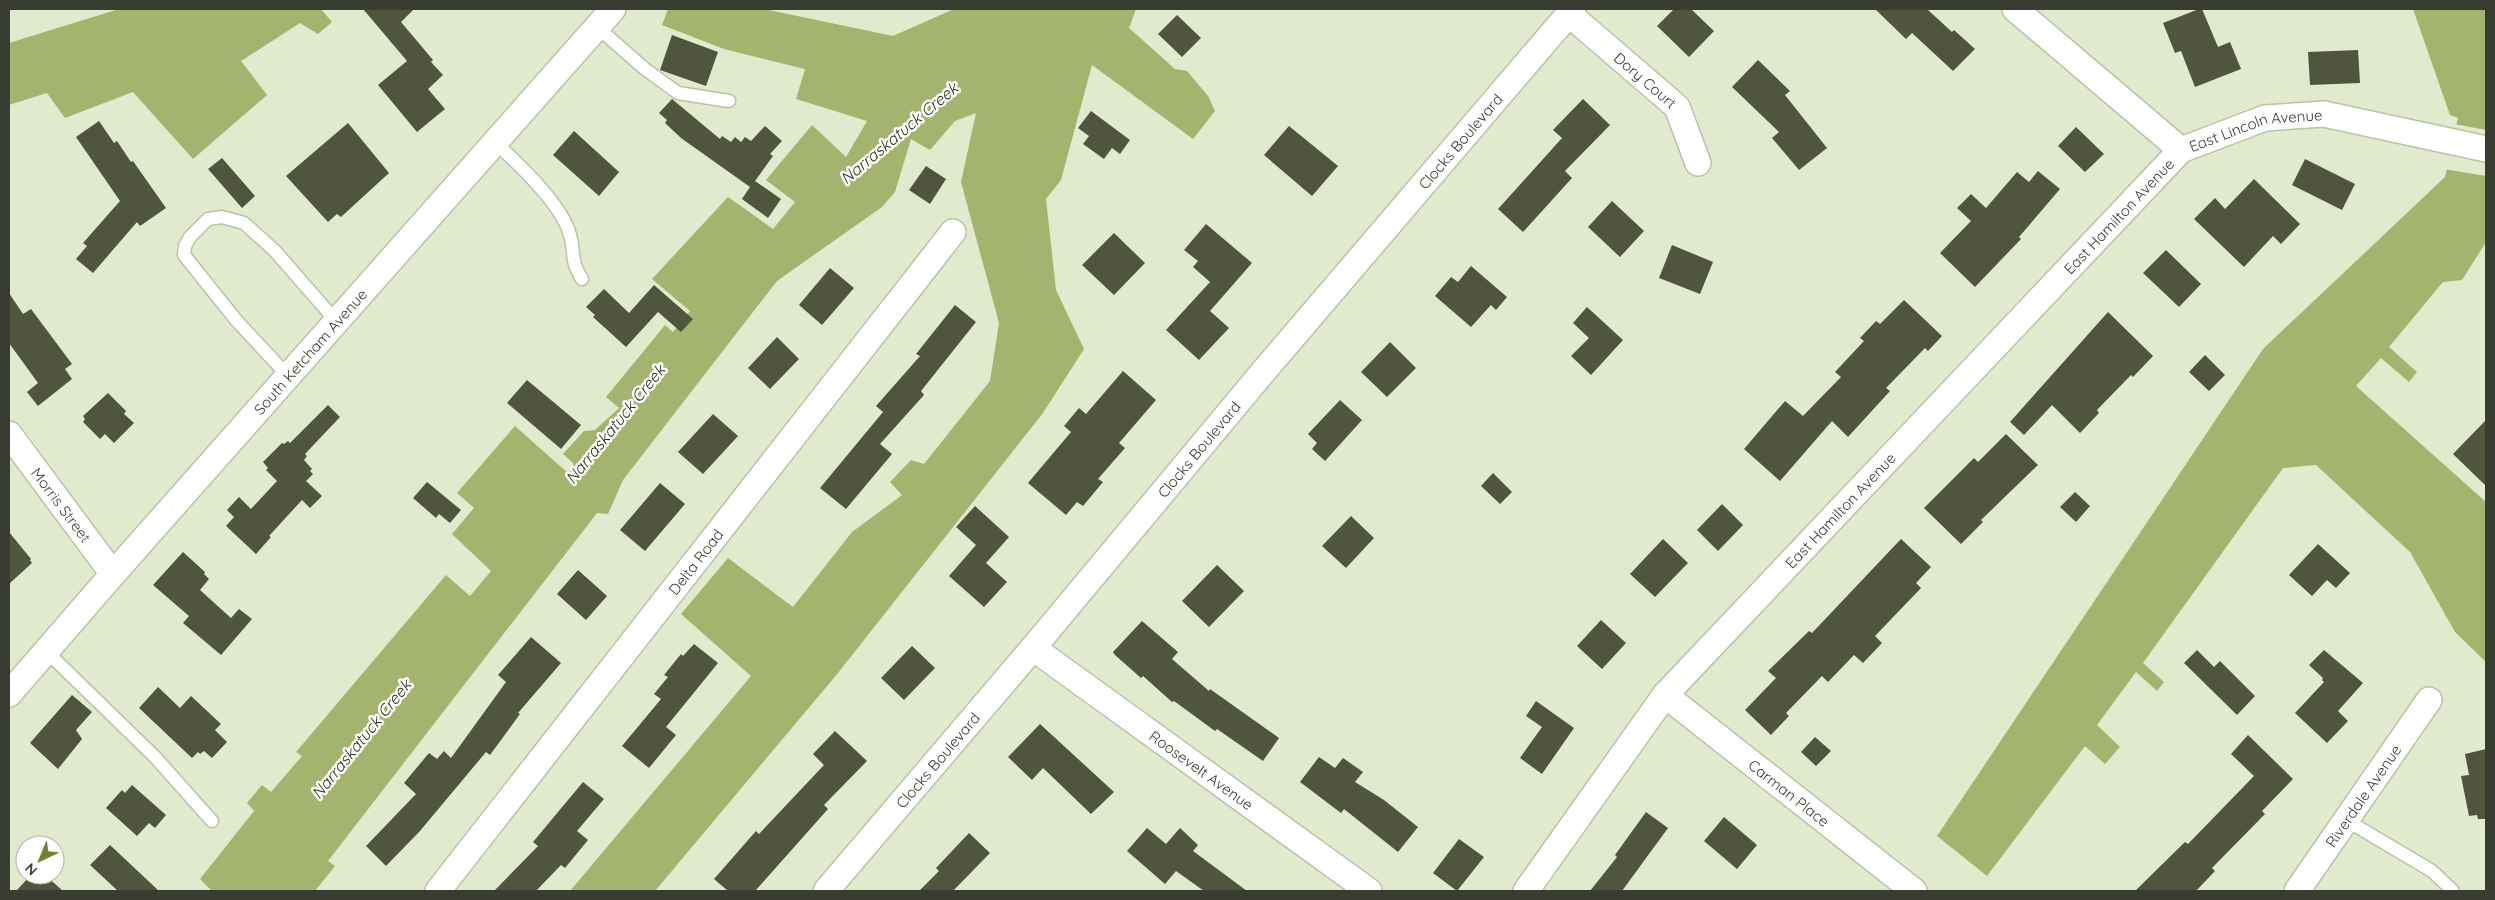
<svg xmlns="http://www.w3.org/2000/svg" width="2495" height="900" font-family="Quicksand,sans-serif">
<style>
.water{fill:#a4b36d}
.pier{fill:#e2eacd}
.building{fill:#50563e}
.lines{fill:none;stroke-linecap:round;stroke-linejoin:round}
.service-casing{stroke:#bbc2a7;stroke-width:15}
.minor-casing{stroke:#bbc2a7;stroke-width:28}
.service{stroke:#fff;stroke-width:12}
.minor{stroke:#fff;stroke-width:25}
.labels{text-anchor:middle;dominant-baseline:central;stroke-width:5;stroke-linejoin:round;paint-order:stroke}
.street-label{font-size:15px;fill:#393c31;stroke:#fff}
.water-label{font-size:16px;font-style:italic;fill:#2b3112;stroke:#fff}
</style>
<rect width="100%" height="100%" fill="#e2eacd"/>
<path class="water" d="M 119,9 L 321,9 L 332,22 L 318,34 L 300,23 L 241,61 L 267,95 L 193,159 L 133,92 L 65,118 L 47,93 L 9,105 L 9,43 Z
M 668,9 L 764,9 L 893,36 L 954,9 L 1136,9 L 1129,28 L 1175,69 L 1187,71 L 1208,96 L 1215,111 L 1193,139 L 1092,65 L 1061,180 L 1046,199 L 1056,290 L 1084,349 L 1043,413 L 838,673 L 655,891 L 570,891 L 751,676 L 681,614 L 728,558 L 793,607 L 852,532 L 902,495 L 890,482 L 911,460 L 924,464 L 990,381 L 999,323 L 961,182 L 976,113 L 955,121 L 930,150 L 911,139 L 895,192 L 882,207 L 777,281 L 623,480 L 608,514 L 597,513 L 328,861 L 335,866 L 315,891 L 212,891 L 200,879 L 254,811 L 247,803 L 262,785 L 271,792 L 302,756 L 296,752 L 446,575 L 470,596 L 491,571 L 452,534 L 474,508 L 457,493 L 515,426 L 569,474 L 574,464 L 563,454 L 584,431 L 595,430 L 619,408 L 606,397 L 665,325 L 673,332 L 690,311 L 652,279 L 728,197 L 773,229 L 795,202 L 766,180 L 812,125 L 846,157 L 867,121 L 796,99 L 805,69 L 724,49 L 662,25 Z
M 2413,9 L 2486,9 L 2486,242 L 2462,280 L 2443,282 L 2389,347 L 2417,372 L 2409,382 L 2381,358 L 2356,386 L 2486,502 L 2486,662 L 2455,632 L 2410,552 L 2316,465 L 2283,468 L 2143,663 L 2164,682 L 2157,691 L 2136,672 L 2097,725 L 2120,747 L 2105,764 L 2085,746 L 1987,876 L 1937,836 L 2263,349 L 2445,177 L 2458,118 L 2450,115 Z"/>
<path class="pier" d="M 2454,124 L 2486,130 L 2486,176 L 2444,169 Z"/>
<path class="building" d="M 363,9 L 414,9 L 401,22 L 433,60 L 431,62 L 443,75 L 428,89 L 445,109 L 417,132 L 378,85 L 407,61 Z
M 1674,9 L 1691,9 L 1714,31 L 1689,57 L 1657,26 Z
M 1875,9 L 1927,9 L 1952,32 L 1954,30 L 1975,49 L 1953,71 L 1912,33 L 1906,39 Z
M 2199,9 L 2202,9 L 2218,47 L 2230,42 L 2241,69 L 2195,87 L 2181,51 L 2175,53 L 2163,23 Z
M 1177,15 L 1201,38 L 1182,57 L 1158,34 Z
M 672,35 L 718,52 L 706,86 L 660,70 Z
M 2358,50 L 2360,83 L 2310,85 L 2308,52 Z
M 1758,60 L 1790,91 L 1785,95 L 1827,148 L 1799,170 L 1772,138 L 1779,132 L 1732,87 Z
M 672,99 L 720,139 L 722,136 L 731,142 L 735,137 L 741,142 L 745,137 L 751,141 L 765,126 L 782,141 L 770,154 L 773,156 L 755,181 L 781,199 L 768,218 L 742,199 L 750,187 L 681,138 L 665,123 L 667,120 L 659,113 Z
M 1583,99 L 1610,125 L 1565,171 L 1572,178 L 1523,232 L 1498,209 L 1562,138 L 1553,130 Z
M 1091,111 L 1130,140 L 1120,154 L 1112,148 L 1104,159 L 1083,144 L 1089,136 L 1078,128 Z
M 99,121 L 114,143 L 117,141 L 131,162 L 133,161 L 166,208 L 140,226 L 137,222 L 93,273 L 76,259 L 87,246 L 83,243 L 120,201 L 76,137 Z
M 348,123 L 389,173 L 341,217 L 337,214 L 328,222 L 286,176 Z
M 1289,126 L 1338,166 L 1312,196 L 1264,155 Z
M 2076,127 L 2104,154 L 2085,172 L 2058,146 Z
M 574,131 L 619,172 L 599,196 L 553,155 Z
M 222,158 L 255,196 L 242,208 L 208,169 Z
M 2305,159 L 2355,184 L 2342,210 L 2292,185 Z
M 926,166 L 946,179 L 930,204 L 909,190 Z
M 2038,171 L 2060,189 L 2019,237 L 2021,239 L 1975,287 L 1940,253 L 1971,221 L 1957,208 L 1971,194 L 1986,208 L 2017,172 L 2029,182 Z
M 2254,179 L 2300,224 L 2281,244 L 2273,236 L 2244,267 L 2194,219 L 2215,198 L 2225,209 Z
M 1612,201 L 1644,231 L 1620,257 L 1588,227 Z
M 1206,224 L 1252,263 L 1210,311 L 1229,328 L 1199,360 L 1166,330 L 1210,282 L 1193,267 L 1198,261 L 1184,250 Z
M 1114,233 L 1145,263 L 1114,295 L 1082,265 Z
M 1672,245 L 1713,262 L 1700,294 L 1659,278 Z
M 2166,250 L 2201,284 L 2179,307 L 2143,273 Z
M 1471,266 L 1507,297 L 1496,310 L 1491,305 L 1471,327 L 1435,296 L 1451,277 L 1458,282 Z
M 830,268 L 854,288 L 822,325 L 799,305 Z
M 654,285 L 693,319 L 681,332 L 658,312 L 626,347 L 593,317 L 595,315 L 586,307 L 604,289 L 629,313 Z
M 9,293 L 23,314 L 31,309 L 72,364 L 65,369 L 72,379 L 38,406 L 27,392 L 38,383 L 9,343 Z
M 1904,300 L 1942,336 L 1928,351 L 1925,348 L 1886,388 L 1890,391 L 1848,437 L 1832,421 L 1780,481 L 1744,449 L 1785,401 L 1803,416 L 1841,377 L 1835,372 L 1864,341 L 1860,338 L 1876,321 L 1880,324 Z
M 955,305 L 976,322 L 921,391 L 924,395 L 880,444 L 892,454 L 846,509 L 820,488 L 883,412 L 876,406 L 920,356 L 916,354 Z
M 1587,307 L 1623,340 L 1591,375 L 1571,356 L 1589,338 L 1573,323 Z
M 2108,312 L 2153,356 L 2133,377 L 2131,375 L 2097,410 L 2099,413 L 2080,433 L 2052,405 L 2024,435 L 2010,422 Z
M 777,337 L 799,359 L 770,389 L 748,368 Z
M 1390,342 L 1416,368 L 1387,397 L 1361,372 Z
M 2205,355 L 2225,375 L 2209,391 L 2189,372 Z
M 1123,371 L 1156,400 L 1119,443 L 1125,448 L 1098,479 L 1103,482 L 1083,506 L 1077,502 L 1066,515 L 1028,483 L 1071,432 L 1064,426 L 1079,408 L 1086,414 Z
M 527,380 L 581,425 L 561,449 L 507,403 Z
M 108,393 L 126,411 L 124,414 L 134,423 L 114,443 L 105,434 L 100,439 L 83,422 L 85,419 L 83,416 Z
M 1340,400 L 1362,420 L 1325,461 L 1312,449 L 1317,443 L 1308,434 Z
M 328,405 L 340,417 L 305,454 L 307,456 L 304,460 L 312,469 L 310,471 L 313,474 L 306,481 L 322,496 L 310,508 L 302,500 L 269,536 L 271,537 L 256,554 L 226,526 L 234,517 L 227,510 L 239,497 L 251,509 L 277,481 L 266,470 L 268,468 L 263,462 L 282,443 L 284,444 L 288,441 L 290,443 Z
M 713,414 L 738,436 L 703,474 L 678,452 Z
M 2486,420 L 2486,486 L 2453,454 Z
M 2006,434 L 2038,465 L 1981,520 L 1983,522 L 1961,544 L 1924,508 L 1974,458 L 1978,462 Z
M 1493,473 L 1512,492 L 1500,504 L 1481,486 Z
M 427,482 L 461,510 L 450,523 L 439,514 L 436,518 L 413,498 Z
M 660,483 L 685,504 L 645,551 L 620,530 Z
M 2075,492 L 2090,506 L 2076,522 L 2060,507 Z
M 1722,504 L 1743,525 L 1718,551 L 1697,530 Z
M 975,506 L 1009,537 L 986,563 L 1007,582 L 984,607 L 949,576 L 976,545 L 956,527 Z
M 1351,516 L 1374,538 L 1346,568 L 1322,546 Z
M 9,532 L 31,559 L 30,560 L 32,563 L 9,584 Z
M 1663,539 L 1688,563 L 1655,597 L 1630,574 Z
M 1901,539 L 1931,567 L 1916,583 L 1921,588 L 1875,636 L 1882,643 L 1863,663 L 1854,655 L 1828,682 L 1822,676 L 1786,713 L 1789,716 L 1771,735 L 1745,710 L 1776,678 L 1768,671 L 1809,631 L 1812,633 Z
M 2318,544 L 2350,573 L 2336,588 L 2327,580 L 2312,596 L 2289,575 Z
M 183,552 L 205,572 L 204,574 L 209,579 L 200,590 L 231,618 L 239,609 L 252,619 L 221,655 L 183,623 L 189,616 L 153,585 Z
M 1217,565 L 1244,591 L 1209,627 L 1182,601 Z
M 578,570 L 607,596 L 586,620 L 557,594 Z
M 1601,620 L 1626,643 L 1602,669 L 1577,646 Z
M 1142,621 L 1178,652 L 1172,659 L 1209,691 L 1210,689 L 1279,738 L 1263,761 L 1217,729 L 1215,731 L 1174,701 L 1172,702 L 1143,676 L 1141,678 L 1115,655 L 1113,652 Z
M 531,637 L 561,663 L 518,713 L 520,714 L 490,755 L 486,752 L 420,831 L 386,866 L 366,846 L 416,794 L 404,783 L 429,753 L 437,759 L 444,751 L 451,758 L 506,682 L 498,675 Z
M 694,644 L 718,663 L 666,727 L 676,735 L 649,768 L 622,746 L 661,699 L 654,694 L 668,677 L 664,675 L 681,654 L 683,656 Z
M 912,646 L 935,668 L 904,700 L 881,678 Z
M 2197,650 L 2214,667 L 2220,661 L 2255,696 L 2237,715 L 2184,663 Z
M 2324,650 L 2363,683 L 2338,711 L 2348,721 L 2327,743 L 2295,713 L 2324,682 L 2322,680 L 2323,678 L 2309,665 Z
M 158,687 L 180,708 L 191,696 L 221,724 L 215,730 L 227,742 L 212,758 L 204,751 L 200,754 L 198,752 L 192,758 L 139,708 Z
M 72,695 L 92,712 L 76,730 L 82,739 L 58,769 L 30,743 Z
M 1536,701 L 1574,728 L 1542,774 L 1520,758 L 1542,727 L 1526,716 Z
M 1040,724 L 1114,792 L 1091,814 L 1043,768 L 1032,780 L 1008,757 Z
M 835,731 L 867,761 L 824,805 L 828,809 L 755,891 L 728,891 L 714,879 L 756,831 L 759,834 L 824,765 L 813,754 Z
M 2248,735 L 2293,779 L 2262,811 L 2265,814 L 2212,868 L 2215,871 L 2196,891 L 2135,891 L 2185,842 L 2188,844 L 2254,776 L 2231,754 Z
M 1815,737 L 1831,751 L 1816,766 L 1801,752 Z
M 2486,749 L 2486,819 L 2478,819 L 2477,815 L 2469,816 L 2461,776 L 2469,775 L 2465,754 Z
M 1319,757 L 1335,768 L 1343,758 L 1363,772 L 1355,782 L 1384,800 L 1418,827 L 1398,852 L 1344,809 L 1341,813 L 1300,782 Z
M 583,782 L 604,799 L 577,831 L 588,840 L 565,868 L 561,865 L 536,891 L 494,891 L 538,846 L 533,842 Z
M 132,785 L 166,815 L 155,828 L 149,823 L 137,836 L 106,808 L 122,790 L 125,793 Z
M 1646,812 L 1668,828 L 1622,891 L 1590,891 L 1617,857 L 1615,855 Z
M 1724,817 L 1757,845 L 1737,869 L 1704,841 Z
M 1147,828 L 1166,844 L 1180,828 L 1198,845 L 1193,851 L 1247,891 L 1204,891 L 1176,871 L 1165,884 L 1127,851 Z
M 969,833 L 990,853 L 953,891 L 919,891 L 939,871 L 936,868 Z
M 1459,839 L 1484,857 L 1457,891 L 1433,873 Z
M 110,845 L 159,891 L 118,891 L 90,865 Z
M 31,875 L 45,875 L 63,891 L 16,891 Z"/>
<g class="lines">
<g class="service-casing">
<path id="service" d="M 597,27 L 645,69 L 678,93 L 729,101
M 495,142 C 518,164 562,204 570,235 C 576,255 569,258 582,279
M 288,376 L 236,320 L 184,255 L 185,246 L 190,237 L 208,219 L 222,217 L 244,223 L 275,251 L 336,321
M 46,651 L 155,757 L 212,821
M 2346,820 L 2432,871 L 2453,891"/>
</g>
<g class="minor-casing">
<g id="minor">
<path id="s1" d="M 2015,9 L 2181,150 L 2265,118 L 2324,114 L 2486,149"/>
<path id="s2" d="M 1569,14 L 1677,107 L 1698,163"/>
<path id="s3" d="M 9,434 L 113,574"/>
<path id="s4" d="M 1033,648 L 1369,891"/>
<path id="s5" d="M 9,694 L 113,574 L 613,9"/>
<path id="s6" d="M 1665,695 L 1914,891"/>
<path id="s7" d="M 438,891 L 953,232"/>
<path id="s8" d="M 826,891 L 1033,648 L 1263,372 L 1573,9"/>
<path id="s9" d="M 1526,891 L 1665,695 L 2181,150"/>
<path id="s10" d="M 2297,891 L 2429,700"/>
</g>
</g>
<use href="#service" class="service"/>
<use href="#minor" class="minor"/>
</g>
<g class="labels">
<g class="street-label">
<text stroke="none"><textPath href="#s2" startOffset="101">Dory Court</textPath></text>
<text stroke="none"><textPath href="#s1" startOffset="296">East Lincoln Avenue</textPath></text>
<text stroke="none"><textPath href="#s8" startOffset="982">Clocks Boulevard</textPath></text>
<text stroke="none"><textPath href="#s9" startOffset="900">East Hamilton Avenue</textPath></text>
<text stroke="none"><textPath href="#s5" startOffset="456">South Ketcham Avenue</textPath></text>
<text stroke="none"><textPath href="#s8" startOffset="578">Clocks Boulevard</textPath></text>
<text stroke="none"><textPath href="#s3" startOffset="88">Morris Street</textPath></text>
<text stroke="none"><textPath href="#s9" startOffset="495">East Hamilton Avenue</textPath></text>
<text stroke="none"><textPath href="#s7" startOffset="418">Delta Road</textPath></text>
<text stroke="none"><textPath href="#s8" startOffset="172">Clocks Boulevard</textPath></text>
<text stroke="none"><textPath href="#s4" startOffset="208">Roosevelt Avenue</textPath></text>
<text stroke="none"><textPath href="#s6" startOffset="158">Carman Place</textPath></text>
<text stroke="none"><textPath href="#s10" startOffset="116">Riverdale Avenue</textPath></text>
</g>
<g class="water-label">
<text transform="translate(899 133) rotate(-40)">Narraskatuck Creek</text>
<text transform="translate(615 424) rotate(-51)">Narraskatuck Creek</text>
<text transform="translate(361 739) rotate(-51)">Narraskatuck Creek</text>
</g>
</g>
<rect width="2495" height="900" fill="none" stroke="#393c31" stroke-width="20"/>
<g transform="translate(40 860) rotate(224)"><circle r="24" fill="#ffffff" stroke="#b0b1ad"/>
<path d="M0-4L9 19L0 12L-9 19Z" fill="#71812f"/>
<text y="-8" font-size="14" font-weight="bold" text-anchor="middle" fill="#393c31">N</text>
</g>
</svg>
